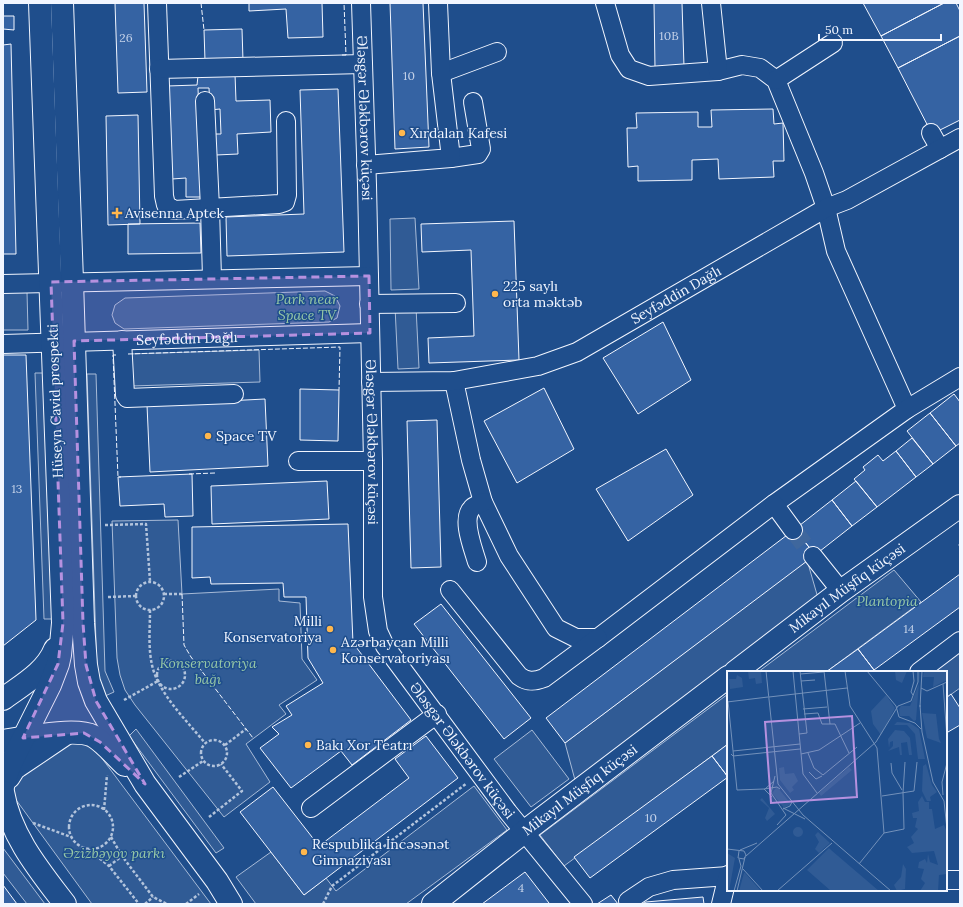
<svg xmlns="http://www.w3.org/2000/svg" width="963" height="907" font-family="Lora,serif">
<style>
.built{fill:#305b95;stroke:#a8bbd7}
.building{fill:#3563a3;stroke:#f2f6ff}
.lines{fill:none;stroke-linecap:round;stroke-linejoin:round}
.minor-tunnel{stroke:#3f679d;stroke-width:18;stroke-dasharray:18 9;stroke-linecap:butt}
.minor-casing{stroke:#f2f6ff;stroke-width:20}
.major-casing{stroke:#f2f6ff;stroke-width:24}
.path{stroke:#b3c4dc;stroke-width:2.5;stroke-dasharray:3 2;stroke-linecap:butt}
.minor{stroke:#1f4e8c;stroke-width:18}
.major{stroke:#1f4e8c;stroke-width:22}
.fence{stroke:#f2f6ff;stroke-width:1;stroke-dasharray:5 2;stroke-linecap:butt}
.marked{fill:#b691df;fill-opacity:0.2;stroke:#b691df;stroke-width:3;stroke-dasharray:8 5;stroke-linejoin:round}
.poi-dot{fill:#ffb74d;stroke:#1f4e8c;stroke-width:1.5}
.labels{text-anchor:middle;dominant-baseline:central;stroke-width:3;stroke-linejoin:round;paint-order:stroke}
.number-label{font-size:12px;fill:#c3d1e8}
.street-label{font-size:14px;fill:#f2f6ff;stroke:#1f4e8c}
.poi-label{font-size:14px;fill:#f2f6ff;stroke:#1f4e8c;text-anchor:start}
.park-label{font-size:14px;font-style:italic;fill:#97c8a6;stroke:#1f4e8c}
.inset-road{fill:none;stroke:#7391ba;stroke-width:1}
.view{fill:#b691df;fill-opacity:0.15;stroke:#b691df;stroke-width:2}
.inset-edge{fill:none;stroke:#f2f6ff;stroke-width:2}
</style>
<rect width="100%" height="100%" fill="#1f4e8c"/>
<path class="built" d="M 415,218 L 419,289 L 391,290 L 390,219 Z
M 325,291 L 335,296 L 340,306 L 337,318 L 329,322 L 124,329 L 115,323 L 112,315 L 115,305 L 125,298 Z
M 3,292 L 27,292 L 28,330 L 3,330 Z
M 395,307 L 416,307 L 419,368 L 398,369 Z
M 259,350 L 260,382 L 131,386 L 128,354 Z
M 35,373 L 44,373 L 52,619 L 44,619 Z
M 87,374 L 96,374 L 105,671 L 114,692 L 105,696 L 97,672 Z
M 178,520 L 182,594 L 279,589 L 279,601 L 300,603 L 302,659 L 317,680 L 279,705 L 286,714 L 246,744 L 270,782 L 224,817 L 135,705 L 125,690 L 120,675 L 117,658 L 112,521 Z
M 807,560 L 818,598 L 575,780 L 565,743 Z
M 894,570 L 921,602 L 826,672 L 758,672 Z
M 960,641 L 960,688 L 946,698 L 946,672 L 919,672 Z
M 728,694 L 728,744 L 564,866 L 540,835 Z
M 136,729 L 224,848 L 216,853 L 129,736 Z
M 532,730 L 569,779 L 531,807 L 494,759 Z
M 67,741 L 92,745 L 211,904 L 92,904 L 14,797 L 13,789 L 14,782 Z
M 474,786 L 507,830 L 406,904 L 256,904 L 236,877 L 271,852 L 304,895 L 326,878 L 336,891 Z
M 3,848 L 45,904 L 27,904 L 3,873 Z"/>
<path class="building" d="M 115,3 L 144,3 L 147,92 L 118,93 Z
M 249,3 L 322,3 L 323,37 L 288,38 L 286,9 L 249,11 Z
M 390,3 L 423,3 L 429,147 L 395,149 Z
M 654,3 L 682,3 L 684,67 L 655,68 Z
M 863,3 L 944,3 L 881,36 Z
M 944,3 L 956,3 L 960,11 L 960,36 L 898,68 L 881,36 Z
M 3,16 L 14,16 L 14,30 L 3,29 Z
M 242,29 L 243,61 L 205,61 L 204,30 Z
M 960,36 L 960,120 L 932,134 L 898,68 Z
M 11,44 L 16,254 L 3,254 L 3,45 Z
M 235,74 L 236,101 L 270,100 L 271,132 L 237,134 L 238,154 L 216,155 L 215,134 L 221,134 L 220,109 L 210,110 L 209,88 L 198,88 L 202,197 L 186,197 L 186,178 L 172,179 L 167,86 L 197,85 L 198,76 Z
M 338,89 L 344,252 L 227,256 L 226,217 L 304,214 L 300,90 Z
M 773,109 L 774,124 L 783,123 L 784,161 L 773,161 L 774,177 L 719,179 L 718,159 L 692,160 L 692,180 L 638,181 L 638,166 L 628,167 L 627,128 L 637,128 L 636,113 L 698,112 L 698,127 L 712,127 L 711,110 Z
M 138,115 L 140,224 L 108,225 L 106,116 Z
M 514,221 L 519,360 L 429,363 L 428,338 L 474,336 L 471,250 L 422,252 L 421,224 Z
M 200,223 L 201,253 L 128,254 L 128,224 Z
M 663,322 L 691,380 L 638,414 L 603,358 Z
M 3,355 L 26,355 L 36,620 L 3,646 Z
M 544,388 L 574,449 L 517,483 L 484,421 Z
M 300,389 L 339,390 L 338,441 L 300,440 Z
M 954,394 L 960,402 L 960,443 L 956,446 L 930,413 Z
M 265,399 L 268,466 L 150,472 L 147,405 Z
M 930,413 L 956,446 L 933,464 L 907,431 Z
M 437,420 L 441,567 L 411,568 L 407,421 Z
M 912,438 L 933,464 L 916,477 L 896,451 Z
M 666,449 L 693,495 L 628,541 L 596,489 Z
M 896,451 L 916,477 L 877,507 L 854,479 L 865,470 L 863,467 L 878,455 L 883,461 Z
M 192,474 L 193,516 L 165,517 L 164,504 L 120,506 L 118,477 Z
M 327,481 L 329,519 L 212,524 L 211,486 Z
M 856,481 L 877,507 L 852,526 L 832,500 Z
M 832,500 L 852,526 L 815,555 L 795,529 Z
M 348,524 L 353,643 L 411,720 L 352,765 L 341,751 L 291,788 L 260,748 L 279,734 L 272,727 L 292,715 L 286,706 L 323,683 L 308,658 L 306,597 L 284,597 L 283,583 L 211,584 L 210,577 L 192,578 L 192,527 Z
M 795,529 L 815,555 L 565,743 L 546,718 Z
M 960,574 L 960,607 L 874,670 L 858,649 Z
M 441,604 L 531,718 L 504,739 L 414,624 Z
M 858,649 L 874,670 L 871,672 L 826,672 Z
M 951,694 L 960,708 L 960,725 L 948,732 L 946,728 L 946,698 Z
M 426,736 L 458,778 L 304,895 L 240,812 L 273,787 L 319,846 L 409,778 L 395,759 Z
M 728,744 L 728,777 L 712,756 Z
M 712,756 L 728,777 L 590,878 L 574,857 Z
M 525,872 L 549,903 L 547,904 L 482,904 Z
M 3,885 L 17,904 L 3,904 Z
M 611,895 L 618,904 L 597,904 Z
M 703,897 L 704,904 L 642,904 L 646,902 Z"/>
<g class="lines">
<path class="minor-tunnel" d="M 793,530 L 813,556"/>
<g class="minor-casing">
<g id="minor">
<path d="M 157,3 L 164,196 L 166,205 L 174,210 L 279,204 L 285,202 L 287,195 L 286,121"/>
<path id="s1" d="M 361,3 L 367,185 L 373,461 L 373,597 L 378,631 L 385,646 L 508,812 L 583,904"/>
<path d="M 605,3 L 620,55 L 629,69 L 649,76 L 718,71 L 742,65 L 760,68 L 776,80 L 814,173 L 826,208 L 836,251 L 907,409"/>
<path d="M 711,3 L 718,71"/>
<path d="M 159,69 L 363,64"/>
<path d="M 441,73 L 497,52"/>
<path d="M 776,80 L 833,43"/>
<path d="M 205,101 L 210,208 L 212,278"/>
<path d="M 931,133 L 940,149"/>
<path d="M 451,158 L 478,154 L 481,149 L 473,102"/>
<path d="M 366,165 L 451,158 L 441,73 L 438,3"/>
<path d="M 3,284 L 369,276"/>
<path d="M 369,304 L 456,303"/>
<path d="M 122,340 L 125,395 L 127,398 L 234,394"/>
<path id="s2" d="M 3,344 L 370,333"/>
<path d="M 454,381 L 471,460 L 483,502 L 509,556 L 556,628 L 576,638 L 598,638 L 774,504 L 907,409 L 960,377"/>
<path id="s3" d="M 371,382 L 454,381 L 538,366 L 577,352 L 826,208 L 847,200 L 960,138"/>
<path d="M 298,461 L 373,461"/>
<path d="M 774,504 L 793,530"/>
<path d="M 813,556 L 841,591"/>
<path d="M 477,562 C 473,548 461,519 472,508 C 474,505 480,504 483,502"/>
<path d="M 450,590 L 519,676 C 527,682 534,682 544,678 L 598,638"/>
<path d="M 919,672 L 960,641"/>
<path d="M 311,808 L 437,714"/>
<path d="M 946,880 L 960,880"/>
<path d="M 628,901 L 649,887 L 673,880 L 728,876"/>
<path d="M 721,904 L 728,875"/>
</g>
</g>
<g class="major-casing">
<g id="major">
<path d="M 62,3 L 72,281 L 83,623 L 86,665 L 89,682 L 96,701 L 145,784 L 217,881 L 231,904"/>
<path id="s4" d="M 735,672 L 841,591 L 960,506"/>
<path d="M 3,699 C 22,685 46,672 55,649"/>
<path d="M 3,741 C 24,738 75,727 93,736 C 105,743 115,756 125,765"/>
<path d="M 9,777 L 14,769 L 18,766 L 64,735"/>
<path d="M 3,786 L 10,765 L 50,685 L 58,664 L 60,655 L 63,623 L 40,3"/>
<path d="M 3,792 C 10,835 39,870 65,904"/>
<path id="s5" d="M 433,904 L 524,832 L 728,677"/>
</g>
</g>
<path class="path" d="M 105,525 L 146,524 L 150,581
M 959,544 L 960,545
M136 596a14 14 0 1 1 28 0a14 14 0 1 1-28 0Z
M 164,594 L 182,594
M 108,597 L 135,596
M 150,610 C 150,628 148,647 152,665 C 158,693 187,721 205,743
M157 675a14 14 0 1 1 28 0a14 14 0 1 1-28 0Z
M 124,700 L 158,681
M201 753a13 13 0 1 1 26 0a13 13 0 1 1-26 0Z
M 225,745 L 246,729
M 179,777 L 203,761
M69 827a22 22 0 1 1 44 0a22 22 0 1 1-44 0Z
M 104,810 L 107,775
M 209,817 L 242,791 L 221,764
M 33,823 L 71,837
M 111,837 L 122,856 L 153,897 L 167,904
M 88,849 L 109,866 L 139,904
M 109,866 L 122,856
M 145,904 L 153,897
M 186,904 L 199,894
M 323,904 L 332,886 L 467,783"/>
<use href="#minor" class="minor"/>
<use href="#major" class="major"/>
<path class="fence" d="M 201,3 L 204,30
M 342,55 L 346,55 L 344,3
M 128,354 L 340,347 L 339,390
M 116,355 L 113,355 L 118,477 L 121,477
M 189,474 L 215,473
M 182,594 L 184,645 L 191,657 L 253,738"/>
</g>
<path class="marked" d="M 369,276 L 370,333 L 74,341 L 83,623 L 86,665 L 96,701 L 145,784 L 100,742 L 84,733 L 23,738 L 58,664 L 63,623 L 51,282 Z"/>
<g class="poi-dot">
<circle cx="402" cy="133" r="4"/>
<path d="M115 207h4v4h4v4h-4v4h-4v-4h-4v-4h4z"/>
<circle cx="495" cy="294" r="4"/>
<circle cx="208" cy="436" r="4"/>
<circle cx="330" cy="629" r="4"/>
<circle cx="333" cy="650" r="4"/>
<circle cx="308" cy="745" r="4"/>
<circle cx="304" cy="852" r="4"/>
</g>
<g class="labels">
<g class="number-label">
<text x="669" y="35">10B</text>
<text x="126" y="37">26</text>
<text x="409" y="75">10</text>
<text x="17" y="488">13</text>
<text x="909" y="628">14</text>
<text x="651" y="817">10</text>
<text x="521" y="887">4</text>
</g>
<g class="street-label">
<text stroke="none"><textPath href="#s1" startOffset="115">Ələsgər Ələkbərov küçəsi</textPath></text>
<text stroke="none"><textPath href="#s3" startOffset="324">Seyfəddin Dağlı</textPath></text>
<text stroke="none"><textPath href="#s2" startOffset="184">Seyfəddin Dağlı</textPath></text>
<text transform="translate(55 401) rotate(-92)">Hüseyn Cavid prospekti</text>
<text stroke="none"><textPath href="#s1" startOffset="439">Ələsgər Ələkbərov küçəsi</textPath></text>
<text stroke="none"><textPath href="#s4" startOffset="140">Mikayıl Müşfiq küçəsi</textPath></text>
<text stroke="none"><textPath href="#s1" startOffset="775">Ələsgər Ələkbərov küçəsi</textPath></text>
<text stroke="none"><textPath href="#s5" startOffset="186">Mikayıl Müşfiq küçəsi</textPath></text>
</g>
<g class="poi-label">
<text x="410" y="133">Xırdalan Kafesi</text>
<text x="125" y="213">Avisenna Aptek</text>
<text x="503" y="286">225 saylı<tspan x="503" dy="16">orta məktəb</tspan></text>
<text x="216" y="436">Space TV</text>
<text x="322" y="621" text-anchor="end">Milli<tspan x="322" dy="16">Konservatoriya</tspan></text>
<text x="341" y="642">Azərbaycan Milli<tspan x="341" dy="16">Konservatoriyası</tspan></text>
<text x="316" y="745">Bakı Xor Teatrı</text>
<text x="312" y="844">Respublika İncəsənət<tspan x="312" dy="16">Gimnaziyası</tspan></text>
</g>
<g class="park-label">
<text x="307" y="299">Park near<tspan x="307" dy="16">Space TV</tspan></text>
<text x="887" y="601">Plantopia</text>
<text x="208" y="663">Konservatoriya<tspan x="208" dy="16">bağı</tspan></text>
<text x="114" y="853">Əzizbəyov parkı</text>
</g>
</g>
<g transform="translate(727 671)">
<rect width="220" height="220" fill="#1f4e8c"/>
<path d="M 21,0 L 34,0 L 35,12 L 29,13 L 28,7 L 22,8 ZM 168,0 L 180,0 L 175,12 L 169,9 ZM 192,0 L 193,0 L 189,49 L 187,50 L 182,45 L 173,45 L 172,38 L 174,35 L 183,35 L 192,13 ZM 197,0 L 220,0 L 220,9 L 206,16 L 207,6 L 196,6 ZM 10,4 L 15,7 L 16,16 L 3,18 L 2,8 L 9,8 ZM 159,24 L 168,37 L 154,64 L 146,53 L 144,40 ZM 195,42 L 209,43 L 212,68 L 214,72 L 200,67 ZM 170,51 L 183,52 L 192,58 L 198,88 L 191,88 L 188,63 L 180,54 L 167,54 ZM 168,59 L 177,60 L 183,67 L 185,84 L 182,84 L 180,71 L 174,72 L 175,84 L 173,84 L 172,76 L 161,80 L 166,75 L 166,70 L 163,71 L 162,77 L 161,68 ZM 199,93 L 205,114 L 210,121 L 203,126 L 204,130 L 200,130 L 195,120 L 196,95 ZM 57,96 L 58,103 L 67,102 L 71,110 L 65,116 L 67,119 L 63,122 L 53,109 L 52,97 ZM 122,96 L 125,99 L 94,125 L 92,122 ZM 49,117 L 51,117 L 64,133 L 57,137 L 45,122 ZM 195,125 L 198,131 L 202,131 L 202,138 L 205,138 L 208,158 L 217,154 L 220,161 L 220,203 L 212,204 L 211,220 L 193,220 L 198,212 L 194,208 L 197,198 L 191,197 L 192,191 L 198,188 L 200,192 L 201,183 L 203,191 L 211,194 L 207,180 L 185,182 L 180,176 L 187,172 L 184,166 L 191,158 L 188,156 L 190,147 L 186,147 L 185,142 L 192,140 L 191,131 ZM 35,127 L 48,143 L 40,150 L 38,147 L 42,137 L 33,129 ZM66 161a5 5 0 1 1 10 0a5 5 0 1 1-10 0ZM 91,161 L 103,172 L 92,182 L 88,178 L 92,171 L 88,164 ZM 102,177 L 104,179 L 152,220 L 104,220 L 80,199 ZM 0,182 L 8,187 L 2,220 L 0,220 ZM 176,193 L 179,198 L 178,218 L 170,220 L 167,214 L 174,206 ZM 17,202 L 18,202 L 34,220 L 12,220 Z" fill="#305b95"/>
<path class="inset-road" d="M 39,0 L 51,113 L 76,144 L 164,220M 66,0 L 76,103 L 90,122M 97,0 L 103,53M 118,0 L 123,35 L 150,77 L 157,162M 140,0 L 169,35 L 172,46 L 188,52 L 194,58M 186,0 L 187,10 L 184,21 L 186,24M 73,3 L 97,1M 74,10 L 88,9M 216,13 L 220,67M 194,17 L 200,20 L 220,11M 42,26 L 120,17M 1,30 L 10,119 L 37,118 L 45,126M 0,31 L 41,26M 193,34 L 195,61 L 206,111 L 217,130M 193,36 L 195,0M 76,38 L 100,36M 77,43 L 91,42 L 95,53 L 108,53 L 122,82M 72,63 L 80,62 L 73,0M 6,80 L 73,73M 81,82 L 87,97 L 96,104 L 130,76M 4,83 L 6,85 L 73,78M 74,83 L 92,79 L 133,52M 164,92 L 165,102 L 175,119M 82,101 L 89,108 L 95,105M 48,105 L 44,122 L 59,144 L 50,154M 37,118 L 50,116 L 53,118M 38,118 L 47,110M 216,124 L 215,111 L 220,92M 155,125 L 187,120 L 190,91M 217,130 L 220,158M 56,137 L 78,148M 56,138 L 63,135 L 65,131M 157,162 L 177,158 L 176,122 L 178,91M 0,178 L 17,180 L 19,184 L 17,188 L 11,187 L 12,180M 13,179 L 30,172M 19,185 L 149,71 L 171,35 L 184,30 L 191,11 L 191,0M 132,193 L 157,162M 16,198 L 36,220M 7,220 L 14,195 L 12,188M 10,220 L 18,186M 50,220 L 105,172"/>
<path class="view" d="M 125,45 L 130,126 L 44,132 L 38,51 Z"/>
<rect width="220" height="220" class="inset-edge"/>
</g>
<rect width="963" height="907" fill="none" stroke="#f2f6ff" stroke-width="8"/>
<path d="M819 34v6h122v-6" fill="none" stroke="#f2f6ff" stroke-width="2"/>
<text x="825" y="34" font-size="12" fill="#f2f6ff" stroke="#1f4e8c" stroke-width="3" paint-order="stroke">50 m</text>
</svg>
